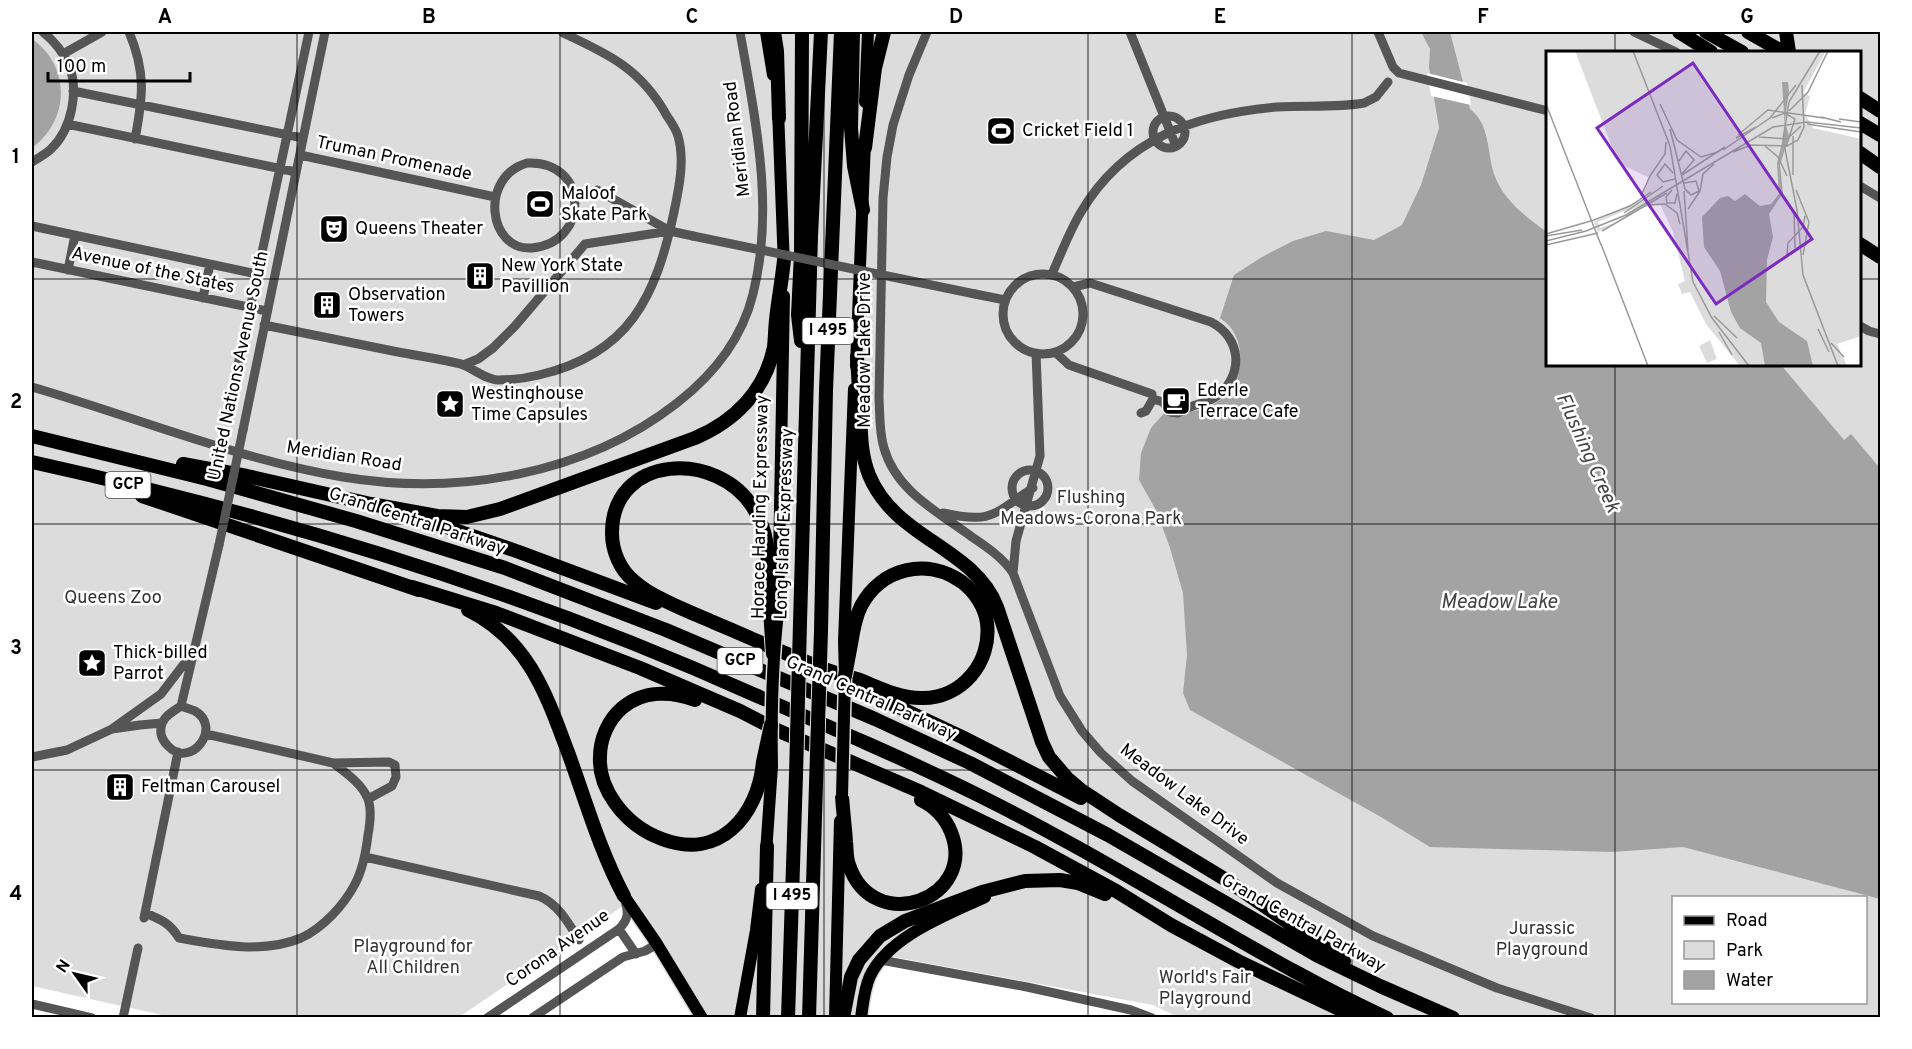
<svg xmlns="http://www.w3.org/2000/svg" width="1912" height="1049" font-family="Overpass,sans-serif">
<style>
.green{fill:#dcdcdc;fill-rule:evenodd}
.water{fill:#a3a3a3}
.pier{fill:#fff}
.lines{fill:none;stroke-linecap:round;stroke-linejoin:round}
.major-casing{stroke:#dbdbdb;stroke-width:15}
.highway-casing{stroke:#dbdbdb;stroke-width:16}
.minor{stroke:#555;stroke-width:9}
.major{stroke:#000;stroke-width:12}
.highway{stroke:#000;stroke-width:14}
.major-bridge-casing{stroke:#dbdbdb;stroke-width:15;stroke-linecap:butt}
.highway-bridge-casing{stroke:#dbdbdb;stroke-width:16;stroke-linecap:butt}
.minor-bridge{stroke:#555;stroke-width:9}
.major-bridge{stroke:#000;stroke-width:12}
.highway-bridge{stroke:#000;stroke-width:14}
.grid{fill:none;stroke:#000;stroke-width:1.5;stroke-opacity:0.55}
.labels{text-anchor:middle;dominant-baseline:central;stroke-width:5;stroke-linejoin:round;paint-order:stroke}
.shield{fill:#fff;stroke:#4c4c4c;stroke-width:1.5}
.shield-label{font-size:16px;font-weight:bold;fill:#000}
.poi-label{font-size:18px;fill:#000;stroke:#fff;text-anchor:start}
.street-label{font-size:18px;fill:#000;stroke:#fff}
.park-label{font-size:18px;fill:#333;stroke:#fff}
.water-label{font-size:20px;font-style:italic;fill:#444;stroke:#fff}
.inset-road{fill:none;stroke:#999;stroke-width:1.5}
.view{fill:#7b2cbf;fill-opacity:0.15;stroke:#7b2cbf;stroke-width:3}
.inset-edge{fill:none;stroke:#000;stroke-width:3}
.neatline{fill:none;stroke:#000;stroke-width:2}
.grid-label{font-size:20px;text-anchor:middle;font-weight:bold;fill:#000}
</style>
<rect width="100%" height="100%" fill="#fff"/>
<path class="green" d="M 32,32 L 1880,32 L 1880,1017 L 1178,1017 L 1153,1005 L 883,955 L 862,1017 L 707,1017 L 635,898 L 459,1017 L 171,1017 L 32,986 ZM 1548,52 L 1860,52 L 1860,364 L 1548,364 ZM 1674,898 L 1866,898 L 1866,1002 L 1674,1002 Z"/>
<path class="water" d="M 1421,32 L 1450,32 L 1470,109 C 1490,124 1487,152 1494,174 C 1503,200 1526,217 1547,232 L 1548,364 L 1781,365 L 1844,440 L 1851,434 L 1880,468 L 1880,899 L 1683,847 L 1612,852 L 1430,847 L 1381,817 L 1190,710 L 1183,693 L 1187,655 L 1183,593 L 1170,548 L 1156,510 L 1139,480 L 1141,453 L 1151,428 L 1165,412 C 1180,411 1197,413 1211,406 C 1244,389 1252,339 1220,318 L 1234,275 L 1262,257 L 1293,241 L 1326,231 L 1374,240 L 1402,225 L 1421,185 L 1439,128 L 1429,67 L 1430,49 Z
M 32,39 C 71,66 70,120 32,148 Z"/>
<path class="pier" d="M 1427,73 L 1467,83 L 1471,105 L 1431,96 Z"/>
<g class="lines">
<g class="major-casing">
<path id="major" d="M 766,32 L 773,75
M 865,102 L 868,32
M 778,110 L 784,266
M 856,366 L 865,141
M 778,613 L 784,296
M 844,641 L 854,389
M 766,853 L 772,766
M 624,896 L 657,944 L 702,1018
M 740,1018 L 756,930 L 761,889
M 835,1018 L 840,821
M 861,1018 C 863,1004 864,989 870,976 C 889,936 947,915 985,897"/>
</g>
<g class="highway-casing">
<path id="highway" d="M 774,32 L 777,51 L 779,118
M 853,32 L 851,128 L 854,166 L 863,210
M 1679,32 L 1711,52
M 1706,32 L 1742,52
M 1748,32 L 1783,52
M 1786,32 L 1789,52
M 1860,98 L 1880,111
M 1860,123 L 1880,135
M 865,148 L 875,68 L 884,32
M 1860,153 L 1880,167
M 1860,244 L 1880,257
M 801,341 L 798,315 L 801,253 L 802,32
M 857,357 C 858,374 859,391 860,407 C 861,431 860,452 869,475 C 895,539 974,547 997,607 L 1042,742 L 1049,757 L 1067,778 L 1081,790 L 1119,815 L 1228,881 L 1344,961
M 32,436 L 207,479 L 356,521 L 505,568 L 666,630 L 875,719 L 970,763 L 1108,835 L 1318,956 L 1380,986 L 1453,1018
M 32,462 C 190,497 348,540 501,594 C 587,624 672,658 755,695 C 830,727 905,759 978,795 C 1051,831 1121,872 1192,913 C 1256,950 1319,987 1387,1018
M 183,464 L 247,476 L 371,504 L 437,516 L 467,517 L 500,509 L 695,438 C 735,421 765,391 774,347 C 775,338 775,329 776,320 C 778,300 782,280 784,260
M 142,496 L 419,590
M 429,521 L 519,552 L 656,603
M 412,587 L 496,613 L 640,668 L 740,711 L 779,731 L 921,792 L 1035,847 L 1116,891 L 1171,925 L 1238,961 L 1358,1018
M 468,610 C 529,640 547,696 569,755 C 586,802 600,851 624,896
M 770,610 C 763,572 776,545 754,509 C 718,449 612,454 612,533 C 612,551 620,570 634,581 C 651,597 690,612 713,622 C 749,637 785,654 822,668 C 834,673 847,676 860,680 C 880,688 899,698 921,698 C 961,699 992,663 987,623 C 985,607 975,592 962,582 C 927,557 881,568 861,606 C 855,618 853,631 851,644
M 800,623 L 811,236 L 821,32
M 821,631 L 826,390 L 841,32
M 873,695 L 962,737 L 1081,798
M 695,700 C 671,691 643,690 622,708 C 608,720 600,739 600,757 C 599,774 605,789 615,803 C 627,820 643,832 662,839 C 719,861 758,816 763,762
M 842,796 C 843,811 845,827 846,842 C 847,850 846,857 849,865 C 873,937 978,899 951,832 C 945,817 935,807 921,800
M 763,1018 L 767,846
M 788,1018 L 796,775
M 809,1018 L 816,784
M 843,1018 L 851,977 L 859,960 L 880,936 L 905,921 L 982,892 L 1025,881 L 1060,880 L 1078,883 L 1105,894"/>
</g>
<path class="minor" d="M 129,32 C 146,72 143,97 135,139
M 927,32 L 909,75 L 893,125 L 887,157 L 883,198 L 879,398 C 880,414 879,432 884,448 C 896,491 938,512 972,537 C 987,547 1003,558 1013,573 L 1060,696 L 1082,731 L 1101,753 L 1132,781 L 1277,883 L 1373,936 L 1497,988 L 1591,1018
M 1130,32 L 1176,146
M 1378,32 L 1393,67 L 1399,73 L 1548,111
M 1634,32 L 1676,52
M 63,54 L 102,32
M 73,91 L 303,138
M1153 132a16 16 0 1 1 32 0a16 16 0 1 1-32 0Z
M 67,124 L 296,172
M 300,155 L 495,197
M 32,162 C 38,158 46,154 51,149 C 72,129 79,91 69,65 C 63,52 54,41 43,32
M 527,163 C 590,160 590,243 532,248 C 488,251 479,177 527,163 Z
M 1860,186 L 1880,198
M 597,190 L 670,231 L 693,236
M 32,226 L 257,274
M 32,262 L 267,311
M 68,270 L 75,235
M1003 314a40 40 0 1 1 80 0a40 40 0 1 1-80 0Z
M 1052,274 C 1061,254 1069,232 1081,212 C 1125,138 1196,114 1277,107 C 1306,105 1336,108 1364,103 L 1376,97 L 1388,82
M 1073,287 L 1090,283 L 1211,322 C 1242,338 1244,375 1217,396 C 1208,403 1200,403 1190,407 C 1186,408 1182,412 1178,413 L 1170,412 L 1163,402 L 1153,399 L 1146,411 L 1141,413
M 975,294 L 1005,300
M 203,298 L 210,264
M 264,325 C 309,334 354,343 398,352 C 419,356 440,359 461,364 C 473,368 486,380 498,380 C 511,380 527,378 539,375 C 629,354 656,297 674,212 C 679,188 685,160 678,136 C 676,129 671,122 667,116 C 642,70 609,54 563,33
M 1860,326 L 1869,331 L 1880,334
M 1055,352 L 1069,365 L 1152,394
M 463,365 L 478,359 L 493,348 L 515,326 L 585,244 L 670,231
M 32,387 C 135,417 237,459 343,477 C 457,496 585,475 677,403 C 713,375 742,339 753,294 C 775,207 755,118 740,32
M 228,412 L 309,32
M 243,430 L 325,32
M1012 488a18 18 0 1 1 36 0a18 18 0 1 1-36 0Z
M 943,513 C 993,524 993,514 1033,488
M 1013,573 L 1016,541 L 1040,456 L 1036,353
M 181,706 L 219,545
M 181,706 C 186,708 191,709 195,711 C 223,727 191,770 168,746 C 165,743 162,739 161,734 C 159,718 171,713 181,706 Z
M 112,729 L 161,694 L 187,660 L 189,655
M 32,757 L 67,750 L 112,729 L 140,725 L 162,723
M 333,763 L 389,762 L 395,765 L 396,777 L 392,786 L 368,799
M 365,857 L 539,896 C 558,904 568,922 579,940
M 145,913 C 160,919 170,923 179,938 C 218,945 263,954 301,938 C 323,928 344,905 355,884 C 363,869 366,852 368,835 C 370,824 372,810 368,799 C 362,784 345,772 333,763 L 206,734
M 144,918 L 178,752
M 619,929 L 636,954
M 881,960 L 1027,987 L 1131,1010 L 1152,1018
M 32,1004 L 92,1018
M 123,1018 L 138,948
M 487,1018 L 619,929 C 628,920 629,913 625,901
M 532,1018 L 623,957 L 645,951 L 657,944"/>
<use href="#major" class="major"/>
<use href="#highway" class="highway"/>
<g class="major-bridge-casing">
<path id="major-bridge" d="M 772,766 C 771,715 772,664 778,613
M 842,796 L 845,676 L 844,641"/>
</g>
<g class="highway-bridge-casing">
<path id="highway-bridge" d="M 770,610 L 773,654
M 845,676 L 851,644
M 763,762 L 771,725
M 796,775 L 800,623
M 816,784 L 821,631"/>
</g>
<path class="minor-bridge" d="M 693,236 L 975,294
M 219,545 L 243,430"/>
<use href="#major-bridge" class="major-bridge"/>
<use href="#highway-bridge" class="highway-bridge"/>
</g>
<path class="grid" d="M 297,32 L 297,1018M 560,32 L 560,1018M 824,32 L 824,1018M 1088,32 L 1088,1018M 1352,32 L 1352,1018M 1615,32 L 1615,52M 32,279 L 1548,279M 1860,279 L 1880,279M 1615,364 L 1615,1018M 32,524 L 1880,524M 32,770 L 1880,770"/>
<defs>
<g id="stadium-square" transform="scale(1.5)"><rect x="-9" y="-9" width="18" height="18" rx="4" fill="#000" stroke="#fff"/><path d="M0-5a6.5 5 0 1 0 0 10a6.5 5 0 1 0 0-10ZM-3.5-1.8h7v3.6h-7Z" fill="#fff"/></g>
<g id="theatre-square" transform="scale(1.5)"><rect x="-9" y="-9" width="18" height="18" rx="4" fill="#000" stroke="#fff"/><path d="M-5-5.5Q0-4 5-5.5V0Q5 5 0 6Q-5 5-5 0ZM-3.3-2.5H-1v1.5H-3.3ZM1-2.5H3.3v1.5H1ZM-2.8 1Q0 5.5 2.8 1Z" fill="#fff"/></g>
<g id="building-square" transform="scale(1.5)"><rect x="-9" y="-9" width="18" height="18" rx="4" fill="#000" stroke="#fff"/><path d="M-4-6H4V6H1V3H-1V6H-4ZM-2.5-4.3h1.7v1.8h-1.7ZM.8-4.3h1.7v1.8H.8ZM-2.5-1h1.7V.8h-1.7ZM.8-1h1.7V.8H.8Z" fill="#fff"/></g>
<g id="cafe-square" transform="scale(1.5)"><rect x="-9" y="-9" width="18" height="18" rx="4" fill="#000" stroke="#fff"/><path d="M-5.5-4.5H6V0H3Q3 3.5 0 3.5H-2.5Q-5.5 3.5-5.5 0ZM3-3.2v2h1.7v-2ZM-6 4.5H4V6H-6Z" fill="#fff"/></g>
<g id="sight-square" transform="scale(1.5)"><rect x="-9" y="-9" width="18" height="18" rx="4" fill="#000" stroke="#fff"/><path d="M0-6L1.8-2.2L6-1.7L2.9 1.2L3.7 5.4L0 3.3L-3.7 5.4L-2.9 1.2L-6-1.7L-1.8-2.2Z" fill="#fff"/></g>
</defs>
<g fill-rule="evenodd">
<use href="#stadium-square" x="1001" y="131"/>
<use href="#stadium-square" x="540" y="204"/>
<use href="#theatre-square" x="334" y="229"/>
<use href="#building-square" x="480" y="276"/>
<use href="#building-square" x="327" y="305"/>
<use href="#cafe-square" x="1176" y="401"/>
<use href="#sight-square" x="450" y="404"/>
<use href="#sight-square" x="92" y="663"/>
<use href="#building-square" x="120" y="787"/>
</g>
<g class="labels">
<g class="shield">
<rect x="802.5" y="318" width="51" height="26" rx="4.5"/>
<rect x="105.5" y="472" width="45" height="26" rx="4.5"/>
<rect x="717.5" y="648" width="45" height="26" rx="4.5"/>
<rect x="766.5" y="883" width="51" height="26" rx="4.5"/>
</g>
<g class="shield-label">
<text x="828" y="331">I 495</text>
<text x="128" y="485">GCP</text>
<text x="740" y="661">GCP</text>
<text x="792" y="896">I 495</text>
</g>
<g class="poi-label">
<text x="1022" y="131">Cricket Field 1</text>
<text x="561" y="194">Maloof<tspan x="561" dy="21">Skate Park</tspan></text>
<text x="355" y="229">Queens Theater</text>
<text x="501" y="266">New York State<tspan x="501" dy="21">Pavillion</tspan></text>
<text x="348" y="295">Observation<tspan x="348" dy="21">Towers</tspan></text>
<text x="1197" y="391">Ederle<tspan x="1197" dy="21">Terrace Cafe</tspan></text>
<text x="471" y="394">Westinghouse<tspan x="471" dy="21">Time Capsules</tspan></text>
<text x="113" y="653">Thick-billed<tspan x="113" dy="21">Parrot</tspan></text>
<text x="141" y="787">Feltman Carousel</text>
</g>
<g class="street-label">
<text transform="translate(738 139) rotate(-97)">Meridian Road</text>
<text transform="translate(394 159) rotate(12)">Truman Promenade</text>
<text transform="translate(153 271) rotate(12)">Avenue of the States</text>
<text transform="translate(865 350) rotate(-90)">Meadow Lake Drive</text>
<text transform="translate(239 366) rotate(-78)">United Nations Avenue South</text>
<text transform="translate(344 457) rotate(9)">Meridian Road</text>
<text transform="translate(761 507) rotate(-89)">Horace Harding Expressway</text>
<text transform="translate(417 522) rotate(18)">Grand Central Parkway</text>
<text transform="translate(785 524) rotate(-88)">Long Island Expressway</text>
<text transform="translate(871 699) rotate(24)">Grand Central Parkway</text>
<text transform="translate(1184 795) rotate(37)">Meadow Lake Drive</text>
<text transform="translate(1303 924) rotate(29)">Grand Central Parkway</text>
<text transform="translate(558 949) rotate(-35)">Corona Avenue</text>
</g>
<g class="park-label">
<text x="1091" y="498">Flushing<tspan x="1091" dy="21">Meadows-Corona Park</tspan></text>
<text x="113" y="598">Queens Zoo</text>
<text x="1542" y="929">Jurassic<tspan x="1542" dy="21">Playground</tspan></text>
<text x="413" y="947">Playground for<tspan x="413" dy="21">All Children</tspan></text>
<text x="1205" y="978">World's Fair<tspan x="1205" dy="21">Playground</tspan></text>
</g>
<g class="water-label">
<text transform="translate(1587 453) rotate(66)">Flushing Creek</text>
<text x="1499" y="603">Meadow Lake</text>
</g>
</g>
<g transform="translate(1546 51)">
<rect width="315" height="315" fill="#fff"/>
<path d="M 29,0 L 280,0 L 257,42 L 264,45 L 259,63 L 267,77 L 315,88 L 315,285 L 291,293 L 301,315 L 194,315 L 160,273 L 144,241 L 136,243 L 132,233 L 139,230 L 127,181 L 114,153 L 78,160 L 52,171 L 54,177 L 68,172 L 52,181 L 48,171 L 95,148 L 104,127 L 72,112 ZM 164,289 L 171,308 L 161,312 L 153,295 Z" fill="#dcdcdc"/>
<path d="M 236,31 L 242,31 L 243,40 L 239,70 L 243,85 L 234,114 L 237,142 L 223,163 L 227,186 L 221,209 L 220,251 L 233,271 L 261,290 L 267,315 L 219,315 L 215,292 L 194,277 L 185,261 L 174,220 L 158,196 L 156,166 L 174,147 L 182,145 L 189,150 L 199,143 L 214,155 L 225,153 L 233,143 L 231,112 L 239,79 Z" fill="#a3a3a3"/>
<path class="inset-road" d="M 87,0 L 124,95 L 147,231 L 166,267 L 203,315M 274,0 L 243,51 L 237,88 L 251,159 L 257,224 L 292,315M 0,53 L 55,194M 114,53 L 131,89 L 155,106 L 172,101M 243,60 L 262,41 L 282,0M 275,66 L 295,71M 226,67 L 239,62 L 249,68 L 240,96M 293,68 L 315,71M 261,73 L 315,81M 124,78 L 139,138 L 145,144 L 153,140 L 150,130 L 138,132M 192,84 L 222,59 L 278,67M 247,85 L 247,124M 213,86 L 241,88 L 255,75M 190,87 L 210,76M 219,95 L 232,106 L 241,125M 177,99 L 224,67 L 250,34M 187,101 L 205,94 L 241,95 L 252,89 L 258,76 L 256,34M 133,110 L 140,100 L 148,109 L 135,124M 127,122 L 119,113 L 111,124 L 117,131 L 129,128M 136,124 L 179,96M 104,125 L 119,103 L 120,91M 126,139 L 120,146 L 121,152 L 129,152 L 131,143M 250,139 L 263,171 L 257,204M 138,140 L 142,199M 95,145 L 104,125M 103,154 L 119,153 L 131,162 L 134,173M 142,158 L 154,140 L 157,123 L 168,113M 248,160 L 249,197M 78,162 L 117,135M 56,180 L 121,142M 0,183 L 48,169 L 84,155 L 105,141M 0,185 L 36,179M 0,190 L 40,180 L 80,164 L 227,76 L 261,71 L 315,77M 55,193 L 102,315M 0,194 L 52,182M 241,204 L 242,192 L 257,176 L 259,165M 168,265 L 191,287M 272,278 L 283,301M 173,281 L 186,304M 285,292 L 298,306"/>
<path class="view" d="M 147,12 L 266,188 L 170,253 L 51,77 Z"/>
<rect width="315" height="315" class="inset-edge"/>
</g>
<rect width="1912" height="1049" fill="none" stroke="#ffffff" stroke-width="66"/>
<rect x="1672" y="896" width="195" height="108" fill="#ffffff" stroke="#999999" stroke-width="1.5"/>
<rect x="1684" y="916" width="30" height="9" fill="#000000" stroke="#999999" stroke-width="1.5"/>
<text x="1726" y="926" font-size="18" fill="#000000">Road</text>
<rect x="1684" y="941" width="30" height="18" fill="#dcdcdc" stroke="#999999" stroke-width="1.5"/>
<text x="1726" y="956" font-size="18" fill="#000000">Park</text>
<rect x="1684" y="971" width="30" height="18" fill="#a3a3a3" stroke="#999999" stroke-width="1.5"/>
<text x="1726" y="986" font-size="18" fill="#000000">Water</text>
<g transform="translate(75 974) rotate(304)" stroke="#ffffff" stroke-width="4.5" paint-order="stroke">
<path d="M0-4.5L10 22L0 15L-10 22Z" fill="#000000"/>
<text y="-9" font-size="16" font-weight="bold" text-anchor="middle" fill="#000000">N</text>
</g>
<path d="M48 72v9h142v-9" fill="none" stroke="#000000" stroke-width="3"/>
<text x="57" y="72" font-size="18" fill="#000000" stroke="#ffffff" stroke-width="4.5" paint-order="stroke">100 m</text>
<rect x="33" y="33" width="1846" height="983" class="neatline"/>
<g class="grid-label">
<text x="165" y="23">A</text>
<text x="429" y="23">B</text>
<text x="692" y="23">C</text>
<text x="956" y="23">D</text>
<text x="1220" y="23">E</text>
<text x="1483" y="23">F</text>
<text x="1747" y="23">G</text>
<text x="16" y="163">1</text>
<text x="16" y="408">2</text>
<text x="16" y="654">3</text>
<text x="16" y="900">4</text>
</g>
</svg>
